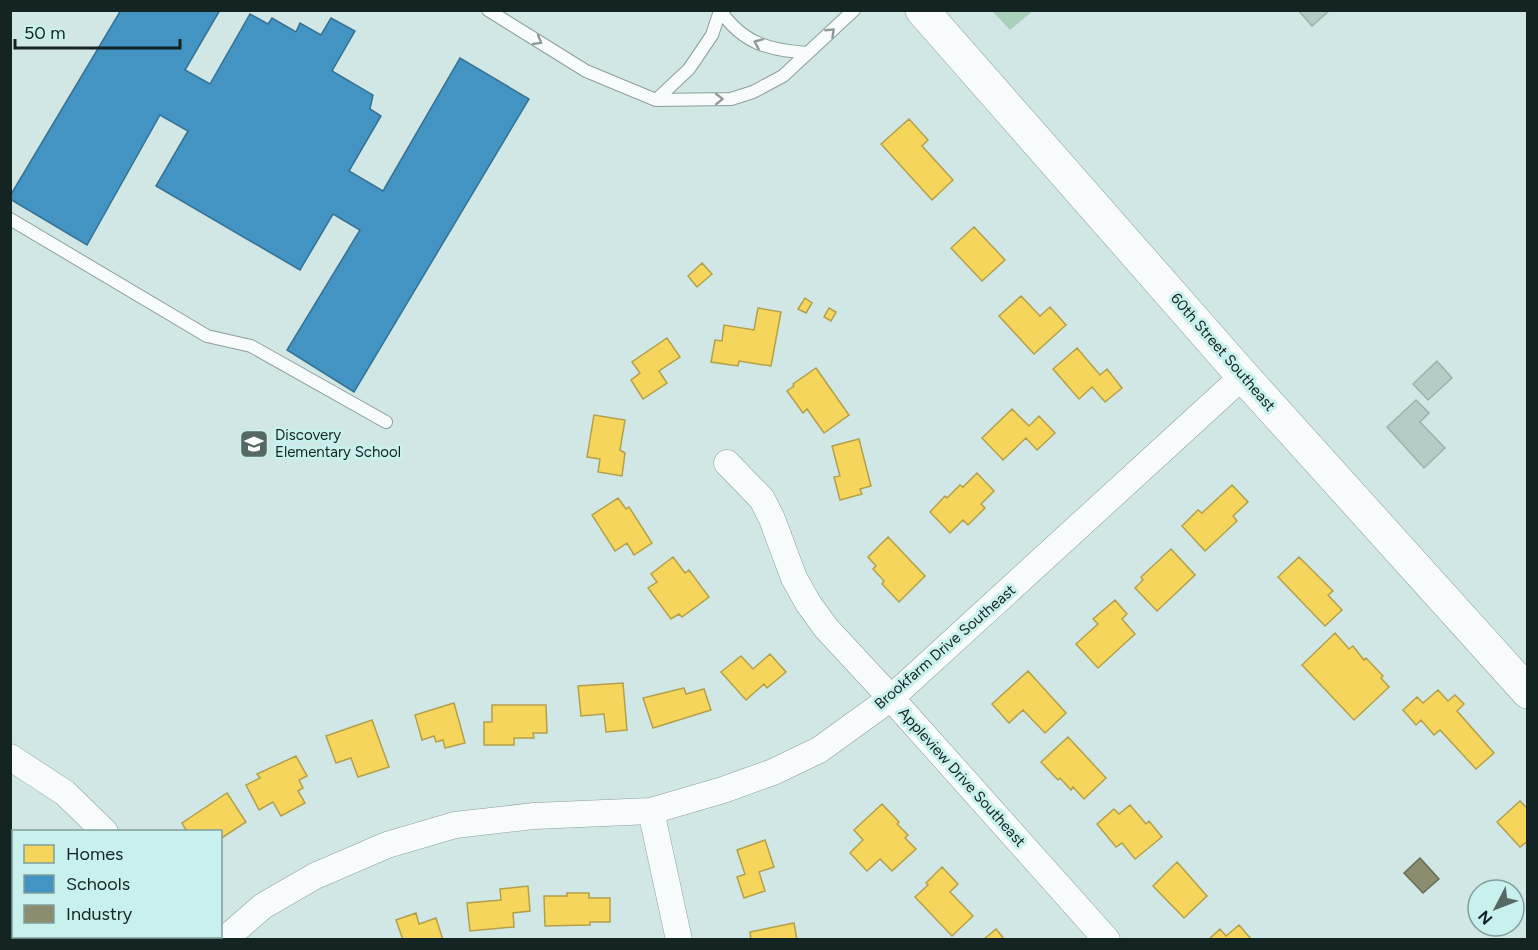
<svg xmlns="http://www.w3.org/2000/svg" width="1538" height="950" font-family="Figtree,sans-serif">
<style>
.forest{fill:#a9d0b9}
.homes{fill:#f6d55c;stroke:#b2a04b;stroke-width:1.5}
.schools{fill:#4393c3;stroke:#357293;stroke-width:1.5}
.industry{fill:#8c8c6e;stroke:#686d57;stroke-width:1.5}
.building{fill:#b3ccc6;stroke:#a0b1ad;stroke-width:1.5}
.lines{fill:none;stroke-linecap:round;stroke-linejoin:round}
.lane-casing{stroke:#8d9e9c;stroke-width:14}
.street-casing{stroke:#8d9e9c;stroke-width:27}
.secondary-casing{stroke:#8d9e9c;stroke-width:34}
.lane{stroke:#f8fbfb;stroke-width:12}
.street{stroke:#f8fbfb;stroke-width:26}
.secondary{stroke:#f8fbfb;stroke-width:33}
.oneway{stroke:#919a99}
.labels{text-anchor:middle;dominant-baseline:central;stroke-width:6;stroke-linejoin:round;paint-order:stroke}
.street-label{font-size:15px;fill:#142422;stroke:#c8f0ec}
.poi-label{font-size:15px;fill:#142422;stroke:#c8f0ec;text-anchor:start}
</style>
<rect width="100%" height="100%" fill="#d1e7e5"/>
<path class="forest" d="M 992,11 L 1033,11 L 1010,30 Z"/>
<path class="homes" d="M 909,119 L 928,140 L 922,146 L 953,180 L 932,200 L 881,144 Z
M 974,227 L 1005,260 L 982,281 L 951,248 Z
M 702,263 L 712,274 L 697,287 L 688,276 Z
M 1021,296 L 1040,316 L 1050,307 L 1066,325 L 1034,354 L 999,316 Z
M 805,298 L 812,303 L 806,313 L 798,309 Z
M 758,308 L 781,312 L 771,366 L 739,361 L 738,366 L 711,362 L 715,340 L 722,341 L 724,325 L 754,330 Z
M 829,308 L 836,312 L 831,321 L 824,317 Z
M 667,338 L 680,357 L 659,371 L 667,383 L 643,399 L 631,380 L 640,373 L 632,362 Z
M 1077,348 L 1100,375 L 1107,369 L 1122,388 L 1105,402 L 1092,387 L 1079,399 L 1053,369 Z
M 816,368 L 849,415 L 824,433 L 807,409 L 803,413 L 787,391 L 794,386 L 793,384 Z
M 1012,409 L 1029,426 L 1039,416 L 1055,433 L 1037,450 L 1026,438 L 1003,460 L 982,438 Z
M 594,415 L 625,420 L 620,450 L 625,453 L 622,476 L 598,472 L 600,459 L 587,457 Z
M 859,439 L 871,486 L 860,489 L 862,494 L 840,500 L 834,477 L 840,476 L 832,446 Z
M 977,473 L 994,491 L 981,504 L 985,508 L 968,525 L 963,520 L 950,533 L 930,512 L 945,496 L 947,498 L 960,485 L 963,487 Z
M 1232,485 L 1248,502 L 1233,516 L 1237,521 L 1205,551 L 1182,526 L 1198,510 L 1202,513 Z
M 618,498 L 626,509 L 629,507 L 652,543 L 634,555 L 627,543 L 615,551 L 592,515 Z
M 888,537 L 925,576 L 899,602 L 882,584 L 884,581 L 873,569 L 876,566 L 868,557 Z
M 1171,549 L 1195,575 L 1157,611 L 1135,588 L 1143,580 L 1141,577 Z
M 673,557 L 685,573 L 689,570 L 709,597 L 682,617 L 679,614 L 671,619 L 648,588 L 657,582 L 651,574 Z
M 1299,557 L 1333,591 L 1328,595 L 1342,610 L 1325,626 L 1278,577 Z
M 1115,600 L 1127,614 L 1122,619 L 1135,634 L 1098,668 L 1076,644 L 1098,624 L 1093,619 Z
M 1335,633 L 1349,649 L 1353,646 L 1364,660 L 1366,658 L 1383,676 L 1381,678 L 1389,687 L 1354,720 L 1302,665 Z
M 770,654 L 786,672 L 767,688 L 764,684 L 746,700 L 721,672 L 741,656 L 753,669 Z
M 1028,671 L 1066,713 L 1045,733 L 1023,710 L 1009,723 L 992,704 Z
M 623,683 L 627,730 L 606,732 L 604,714 L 581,716 L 578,686 Z
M 684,688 L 686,694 L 704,689 L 711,710 L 653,728 L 643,698 Z
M 1438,690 L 1448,701 L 1455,695 L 1464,704 L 1457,711 L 1494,753 L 1476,769 L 1440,730 L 1434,735 L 1421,720 L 1416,725 L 1403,710 L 1417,697 L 1423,703 Z
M 454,703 L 465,743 L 445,748 L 443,740 L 436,742 L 434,736 L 422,740 L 415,715 Z
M 492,705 L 546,705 L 547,733 L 533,733 L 534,738 L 514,738 L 514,745 L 484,745 L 484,722 L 492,722 Z
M 372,720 L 389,767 L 358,777 L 351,758 L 336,763 L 326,736 Z
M 1068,737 L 1106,778 L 1084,799 L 1073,787 L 1071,790 L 1060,778 L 1058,780 L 1041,762 Z
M 296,756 L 307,776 L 299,780 L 303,788 L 298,791 L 305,803 L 281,816 L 273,802 L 259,810 L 246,785 L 260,778 L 257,774 Z
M 227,793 L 246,822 L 220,839 L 220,832 L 187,832 L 182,823 Z
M 1520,801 L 1528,809 L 1528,841 L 1520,847 L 1497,822 Z
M 882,804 L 899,822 L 897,824 L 908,835 L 905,838 L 916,849 L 892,871 L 880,859 L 867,871 L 850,853 L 863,840 L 854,830 Z
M 1130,805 L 1146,824 L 1149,821 L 1162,837 L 1135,859 L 1122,843 L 1116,847 L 1097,824 L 1114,809 L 1119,814 Z
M 765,840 L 774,867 L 759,872 L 765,891 L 744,898 L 737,877 L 745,874 L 737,850 Z
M 1177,862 L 1207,896 L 1184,918 L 1153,886 Z
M 942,867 L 958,884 L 950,892 L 973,916 L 952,936 L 915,897 L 928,885 L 926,883 Z
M 528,886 L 530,911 L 513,913 L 514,927 L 470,931 L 467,903 L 501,900 L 500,889 Z
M 567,893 L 589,893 L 589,898 L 610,898 L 610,922 L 590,922 L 590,925 L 545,926 L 544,896 L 567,896 Z
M 416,913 L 419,924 L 436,918 L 443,940 L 403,940 L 396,920 Z
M 794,923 L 797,940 L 751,940 L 750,932 Z
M 1239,925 L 1252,940 L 1208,940 L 1220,929 L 1226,936 Z
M 996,929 L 1005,940 L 983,940 Z
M 68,936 L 113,936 L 117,940 L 65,940 Z"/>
<path class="schools" d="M 121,10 L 220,10 L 185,70 L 210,84 L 250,14 L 268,24 L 272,18 L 296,32 L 300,23 L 321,35 L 331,18 L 355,31 L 332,71 L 373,95 L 370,109 L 381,116 L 349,171 L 383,191 L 460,58 L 529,99 L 354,392 L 287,350 L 360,230 L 333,214 L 300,270 L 156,186 L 188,131 L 160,115 L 87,245 L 10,199 L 10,196 Z"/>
<path class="industry" d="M 1420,858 L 1439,879 L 1423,893 L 1404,873 Z"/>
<path class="building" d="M 1298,10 L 1330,10 L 1312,26 Z
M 1437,361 L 1452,378 L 1428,400 L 1413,384 Z
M 1416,400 L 1429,413 L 1420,422 L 1445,448 L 1424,468 L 1387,427 Z"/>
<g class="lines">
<g class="lane-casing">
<path id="lane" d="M 488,10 L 586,71 L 656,100 L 731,99 L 753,92 L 783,76 L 854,10
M 720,10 C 743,44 769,50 808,53
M 656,100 L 689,69 L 712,35 L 720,11
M 10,219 L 207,336 L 251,346 L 386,422"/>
</g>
<g class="street-casing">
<path id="street" d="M 727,463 L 762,499 L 772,519 L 794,578 L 808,603 L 826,628 L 891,698 L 1107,940
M 10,757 L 65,793 L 105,832
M 651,811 L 679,940
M 197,936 L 199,940
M 224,940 L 263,906 L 315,876 L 387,845 L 455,825 L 534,816 L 651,811 L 723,790 L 773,772 L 819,750 L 891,698 L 1243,376"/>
</g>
<g class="secondary-casing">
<path id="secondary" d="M 922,10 L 1243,376 L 1528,692"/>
</g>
<use href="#lane" class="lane"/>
<use href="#street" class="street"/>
<use href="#secondary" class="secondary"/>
</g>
<defs><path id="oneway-chevron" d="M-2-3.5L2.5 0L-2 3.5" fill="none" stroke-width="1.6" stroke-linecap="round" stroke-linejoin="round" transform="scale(1.5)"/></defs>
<g class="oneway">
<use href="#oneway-chevron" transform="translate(831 32) rotate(-43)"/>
<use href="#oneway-chevron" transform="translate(538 41) rotate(30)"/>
<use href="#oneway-chevron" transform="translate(758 43) rotate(-156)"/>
<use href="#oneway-chevron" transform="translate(719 99) rotate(-1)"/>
</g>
<defs>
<g id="school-square" transform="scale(1.5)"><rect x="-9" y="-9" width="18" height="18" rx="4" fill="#566866" stroke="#c8f0ec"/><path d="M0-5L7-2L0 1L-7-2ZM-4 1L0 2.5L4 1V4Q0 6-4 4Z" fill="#fff"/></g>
</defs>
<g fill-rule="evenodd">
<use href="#school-square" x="254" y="444"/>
</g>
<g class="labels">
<g class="street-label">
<text transform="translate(1223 352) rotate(49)">60th Street Southeast</text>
<text transform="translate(945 647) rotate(-41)">Brookfarm Drive Southeast</text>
<text transform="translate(962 777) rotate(48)">Appleview Drive Southeast</text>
</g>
<g class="poi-label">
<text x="275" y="435">Discovery<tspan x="275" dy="17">Elementary School</tspan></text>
</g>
</g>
<rect width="1538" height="950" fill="none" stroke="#142422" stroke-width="24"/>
<rect x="12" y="830" width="210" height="108" fill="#c8f0ec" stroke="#809e9b" stroke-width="1.5"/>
<rect x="24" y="845" width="30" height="18" fill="#f6d55c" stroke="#809e9b" stroke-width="1.5"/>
<text x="66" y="860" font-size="18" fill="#142422">Homes</text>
<rect x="24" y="875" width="30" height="18" fill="#4393c3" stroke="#809e9b" stroke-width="1.5"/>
<text x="66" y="890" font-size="18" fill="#142422">Schools</text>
<rect x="24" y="905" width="30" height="18" fill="#8c8c6e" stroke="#809e9b" stroke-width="1.5"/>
<text x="66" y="920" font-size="18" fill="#142422">Industry</text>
<g transform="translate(1496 908) rotate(228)"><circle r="28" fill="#c8f0ec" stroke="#809e9b" stroke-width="1.5"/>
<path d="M0-4.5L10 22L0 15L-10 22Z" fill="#566866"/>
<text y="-9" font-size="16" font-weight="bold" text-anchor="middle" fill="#142422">N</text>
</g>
<path d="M15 39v9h165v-9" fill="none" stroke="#142422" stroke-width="3"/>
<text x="24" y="39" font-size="18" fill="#142422" stroke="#c8f0ec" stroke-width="4.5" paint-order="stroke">50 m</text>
</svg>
